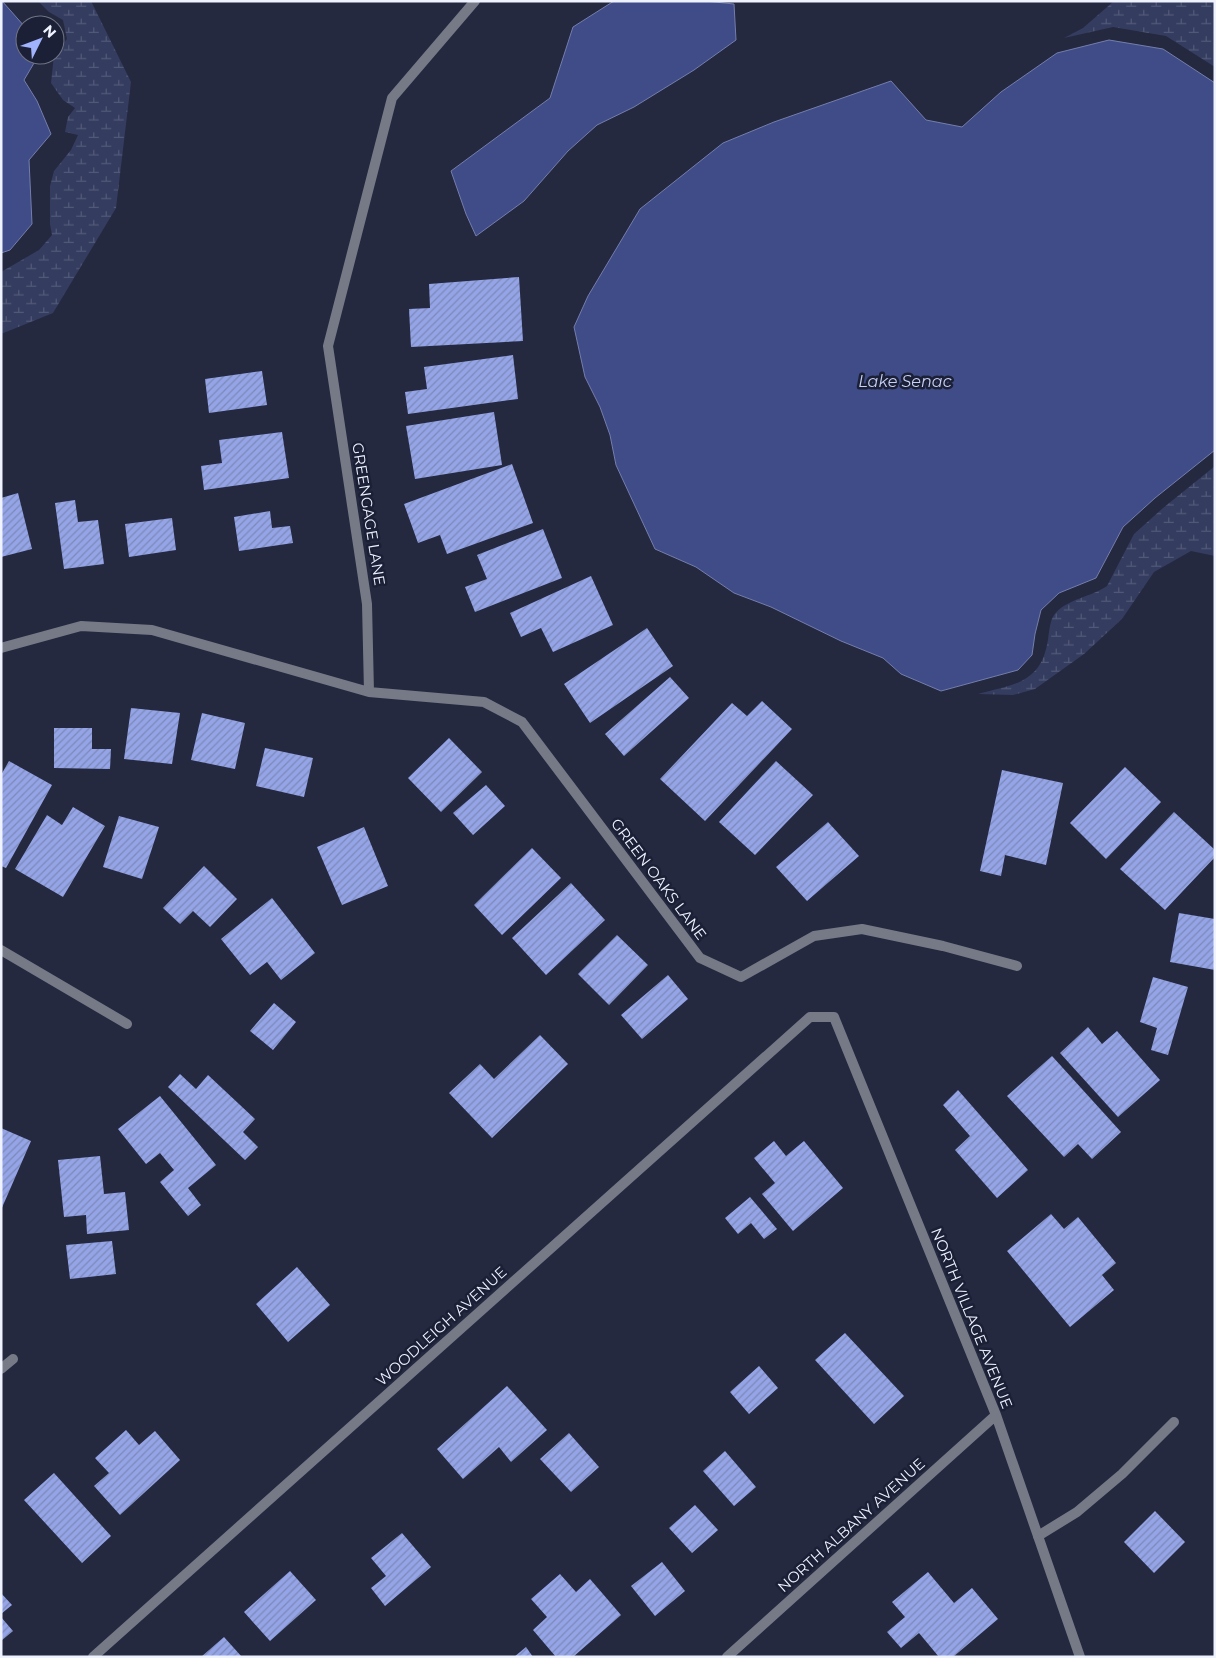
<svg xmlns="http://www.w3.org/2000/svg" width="1216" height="1658" font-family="Montserrat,sans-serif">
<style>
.wetland{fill:url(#wetland-marsh)}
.water{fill:#404c88;stroke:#747eac}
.building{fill:url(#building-hatch)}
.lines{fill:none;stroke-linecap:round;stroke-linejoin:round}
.service{stroke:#767a86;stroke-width:10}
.minor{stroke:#767a86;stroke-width:10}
.labels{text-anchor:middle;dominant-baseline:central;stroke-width:5;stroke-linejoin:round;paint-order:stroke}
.street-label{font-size:15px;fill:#eff2ff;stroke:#1b2036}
.water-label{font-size:16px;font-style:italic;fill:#c8d2f6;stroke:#1b2036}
</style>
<defs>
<pattern id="wetland-marsh" width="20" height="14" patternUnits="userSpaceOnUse" patternTransform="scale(1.25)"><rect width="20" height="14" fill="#343c60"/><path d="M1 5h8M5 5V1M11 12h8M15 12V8" fill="none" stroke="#525978"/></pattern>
<pattern id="building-hatch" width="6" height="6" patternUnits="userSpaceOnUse" patternTransform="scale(1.25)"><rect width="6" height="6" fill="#94a4e7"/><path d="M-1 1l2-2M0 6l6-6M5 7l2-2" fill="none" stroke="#7d89b8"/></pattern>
</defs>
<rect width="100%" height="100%" fill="#242940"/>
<path class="wetland" d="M 38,1 L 91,1 L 131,82 L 116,208 L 53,313 L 1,334 L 1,272 L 39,250 L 52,235 L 50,224 L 50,186 L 54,171 L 71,150 L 78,135 L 65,132 L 68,117 L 75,108 L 63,100 L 51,83 L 54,55 L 67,39 L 63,20 L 49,12 Z
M 1114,1 L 1215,1 L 1215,67 L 1166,36 L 1113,27 L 1064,38 L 1083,28 Z
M 1215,466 L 1215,556 L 1191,551 L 1154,572 L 1122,619 L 1084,654 L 1035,689 L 1013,695 L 978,694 C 1011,685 1039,684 1047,645 C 1049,637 1049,622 1054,615 C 1066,599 1091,597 1107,586 L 1134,534 L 1163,508 Z"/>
<path class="water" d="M 2,1 L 25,27 L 25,55 L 37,55 L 37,58 L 24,80 L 37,101 L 51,134 L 29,160 L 32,224 L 10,250 L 1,253 Z
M 614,1 L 705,1 L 734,4 L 736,40 L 694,70 L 634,107 L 597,125 L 568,151 L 524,201 L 476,236 L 466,214 L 451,171 L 550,98 L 573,27 Z
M 1109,40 L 1163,49 L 1215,83 L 1215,450 L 1155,498 L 1123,527 L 1096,578 L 1059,593 L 1041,610 L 1035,634 L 1032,655 L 1018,670 L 941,691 L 901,674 L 883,658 L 841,641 L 771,607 L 734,593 L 696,567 L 655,549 L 616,465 L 610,435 L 600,407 L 585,377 L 574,327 L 588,296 L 640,209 L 723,143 L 774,122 L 891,81 L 926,120 L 962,127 L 1001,92 L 1057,53 Z"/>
<path class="building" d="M 519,277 L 523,341 L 411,347 L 409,309 L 430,308 L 429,284 Z
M 513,355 L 518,399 L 408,414 L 405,392 L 427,389 L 424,367 Z
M 262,371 L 267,405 L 209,413 L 205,379 Z
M 494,412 L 502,465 L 415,479 L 406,426 Z
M 282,432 L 289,478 L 204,490 L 201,466 L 222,463 L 219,440 Z
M 512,464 L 533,523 L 447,554 L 440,535 L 418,543 L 404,504 Z
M 18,493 L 32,549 L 1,557 L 1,498 Z
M 75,500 L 78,522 L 98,520 L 104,564 L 64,569 L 55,503 Z
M 270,511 L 272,528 L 290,526 L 293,543 L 239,551 L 234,517 Z
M 172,518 L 176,550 L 129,557 L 125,524 Z
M 543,529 L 562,578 L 475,612 L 465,587 L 487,579 L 477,555 Z
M 591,576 L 613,625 L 553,652 L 541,628 L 521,637 L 510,613 Z
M 647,628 L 673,666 L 590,723 L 564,684 Z
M 670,677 L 689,698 L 624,756 L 605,734 Z
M 762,701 L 792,729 L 705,821 L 660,779 L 732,703 L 747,716 Z
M 131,708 L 180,713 L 172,764 L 124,759 Z
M 202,713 L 245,723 L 235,769 L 191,760 Z
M 54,728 L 92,728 L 92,749 L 111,749 L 110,769 L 54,768 Z
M 449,738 L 482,772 L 441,812 L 408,778 Z
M 265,748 L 313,758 L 304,797 L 256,786 Z
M 9,761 L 52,785 L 6,868 L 1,866 L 1,775 Z
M 776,761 L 813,795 L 755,855 L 719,822 Z
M 1125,767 L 1161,802 L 1106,859 L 1070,823 Z
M 1002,770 L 1063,783 L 1046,865 L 1005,855 L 1001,876 L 980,871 Z
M 486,785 L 505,806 L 473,835 L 453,813 Z
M 73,807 L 105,826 L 63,897 L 15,869 L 47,815 L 62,825 Z
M 1174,812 L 1215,850 L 1215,857 L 1165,910 L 1120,869 Z
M 119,816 L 159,827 L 142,879 L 103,867 Z
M 828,822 L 859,856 L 807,901 L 776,867 Z
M 364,827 L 388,886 L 342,905 L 317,847 Z
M 532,848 L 561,878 L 502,935 L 474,905 Z
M 204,866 L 237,899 L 210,927 L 193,911 L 180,924 L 163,908 Z
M 571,883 L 605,920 L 546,975 L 512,938 Z
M 272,898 L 315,953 L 281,980 L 267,962 L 250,975 L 221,939 Z
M 1179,913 L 1215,919 L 1215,970 L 1170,962 Z
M 617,935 L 648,965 L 609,1005 L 578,974 Z
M 668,975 L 688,999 L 642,1039 L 621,1015 Z
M 1153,977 L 1188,987 L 1168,1055 L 1151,1050 L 1157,1028 L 1140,1022 Z
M 274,1003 L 296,1022 L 273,1050 L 250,1031 Z
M 1088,1027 L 1102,1044 L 1117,1031 L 1160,1080 L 1118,1117 L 1060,1053 Z
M 540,1035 L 568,1064 L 492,1138 L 449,1093 L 480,1064 L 494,1079 Z
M 1052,1056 L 1121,1132 L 1092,1159 L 1078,1144 L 1064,1157 L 1007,1096 Z
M 180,1074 L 196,1089 L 208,1075 L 255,1119 L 243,1132 L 258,1147 L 245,1160 L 168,1087 Z
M 958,1090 L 1028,1170 L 997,1198 L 955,1150 L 970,1136 L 943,1105 Z
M 160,1096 L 216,1165 L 188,1188 L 201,1205 L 188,1216 L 160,1182 L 174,1170 L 160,1153 L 146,1164 L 118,1129 Z
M 1,1128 L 31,1141 L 1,1210 Z
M 774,1141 L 786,1156 L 804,1141 L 843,1188 L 793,1231 L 762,1194 L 775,1183 L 754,1158 Z
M 100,1156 L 104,1194 L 125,1192 L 129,1230 L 87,1234 L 86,1215 L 64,1217 L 58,1160 Z
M 750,1197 L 777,1229 L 764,1239 L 751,1223 L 738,1234 L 725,1218 Z
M 1051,1214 L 1064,1229 L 1078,1217 L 1116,1263 L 1102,1275 L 1114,1290 L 1070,1327 L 1007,1251 Z
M 112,1241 L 116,1274 L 70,1279 L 66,1245 Z
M 297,1267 L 330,1305 L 288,1342 L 256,1304 Z
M 845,1333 L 904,1396 L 874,1424 L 815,1360 Z
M 759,1366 L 778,1388 L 749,1414 L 730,1392 Z
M 507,1386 L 547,1430 L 511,1462 L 499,1447 L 463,1479 L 437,1449 Z
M 126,1430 L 139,1445 L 155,1431 L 180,1460 L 120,1515 L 94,1486 L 109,1473 L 95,1458 Z
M 569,1433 L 599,1467 L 571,1492 L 540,1459 Z
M 725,1451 L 756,1487 L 734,1506 L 703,1471 Z
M 54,1473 L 111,1536 L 82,1563 L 24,1500 Z
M 695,1505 L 718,1530 L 692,1553 L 669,1528 Z
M 1155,1511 L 1185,1542 L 1154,1573 L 1124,1542 Z
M 402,1533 L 431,1567 L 385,1606 L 371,1588 L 386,1576 L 371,1558 Z
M 662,1562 L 685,1591 L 655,1616 L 631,1586 Z
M 290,1571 L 316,1600 L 270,1641 L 244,1612 Z
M 928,1572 L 954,1603 L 972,1588 L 998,1619 L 953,1657 L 939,1657 L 919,1633 L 901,1648 L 887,1632 L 905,1617 L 892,1602 Z
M 560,1574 L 576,1592 L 590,1579 L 621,1615 L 573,1657 L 556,1657 L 533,1630 L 547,1617 L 531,1599 Z
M 1,1593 L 12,1605 L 1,1614 Z
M 1,1617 L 13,1631 L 1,1641 Z
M 224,1637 L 242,1657 L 201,1657 Z
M 526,1647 L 533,1657 L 514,1657 Z"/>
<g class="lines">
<path class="service" d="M 1038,1536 L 1077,1512 L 1122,1474 L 1174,1422"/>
<path class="minor" d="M 1,648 L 81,626 L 152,630 L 369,692 L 484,702 L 522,722 L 700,958 L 741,977 L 814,936 L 862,929 L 943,946 L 1017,966
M 369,692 L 367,604 L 328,346 L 392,98 L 475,1
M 1,950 L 127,1024
M 1,1369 L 13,1359
M 93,1657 L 810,1017 L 834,1017 L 996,1415 L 1080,1657
M 727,1657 L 996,1415"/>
</g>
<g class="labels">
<g class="street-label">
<text transform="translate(369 514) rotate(81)">GREENGAGE LANE</text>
<text transform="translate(659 879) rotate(53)">GREEN OAKS LANE</text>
<text transform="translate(972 1318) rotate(68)">NORTH VILLAGE AVENUE</text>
<text transform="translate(441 1326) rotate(-42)">WOODLEIGH AVENUE</text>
<text transform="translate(851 1525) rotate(-42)">NORTH ALBANY AVENUE</text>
</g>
<g class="water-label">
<text x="905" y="381">Lake Senac</text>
</g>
</g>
<rect width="1216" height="1658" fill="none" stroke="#eff2ff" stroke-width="5"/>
<g transform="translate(40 40) rotate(48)"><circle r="24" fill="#1b2036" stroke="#707486"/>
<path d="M0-4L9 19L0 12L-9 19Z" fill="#a1b3fd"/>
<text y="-8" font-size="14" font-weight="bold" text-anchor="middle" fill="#eff2ff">N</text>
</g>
</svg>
